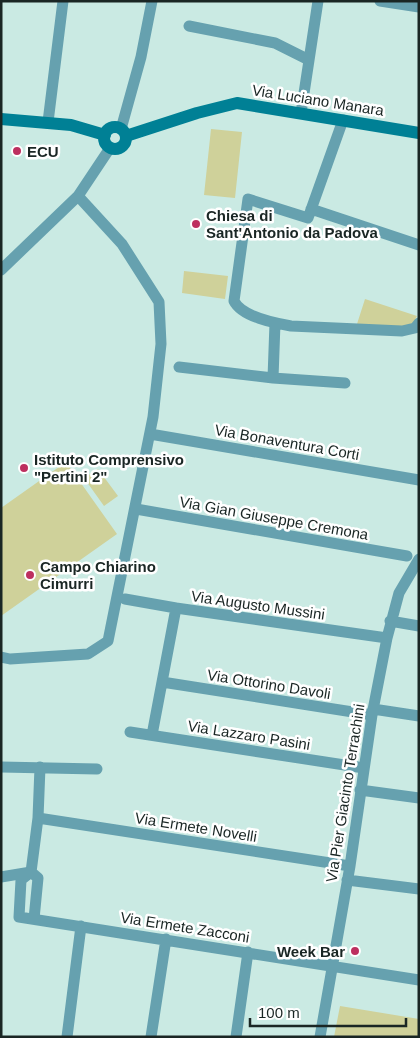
<svg xmlns="http://www.w3.org/2000/svg" width="420" height="1038" font-family="Arial,sans-serif">
<style>
.green{fill:#cfd19a}
.lines{fill:none;stroke-linecap:round;stroke-linejoin:round}
.street{stroke:#66a1af;stroke-width:11}
.secondary{stroke:#008095;stroke-width:12}
.poi-dot{fill:#bd2f5f;stroke:#fff;stroke-width:2}
.labels{text-anchor:middle;dominant-baseline:central;stroke-width:5;stroke-linejoin:round;paint-order:stroke}
.street-label{font-size:15px;fill:#1a2624;stroke:#fff}
.poi-label{font-size:15px;font-weight:bold;fill:#1a2624;stroke:#fff;text-anchor:start}
</style>
<rect width="100%" height="100%" fill="#caeae3"/>
<path class="green" d="M 211,129 L 242,132 L 235,198 L 204,195 Z
M 184,271 L 228,276 L 225,299 L 182,293 Z
M 365,299 L 417,316 L 413,324 L 401,327 L 357,324 Z
M 66,462 L 117,534 L 1,616 L 1,508 Z
M 98,469 L 118,496 L 104,506 L 84,478 Z
M 340,1006 L 419,1019 L 419,1037 L 334,1037 Z"/>
<g class="lines">
<path class="street" d="M 380,1 L 419,7
M 189,26 L 275,43 L 309,60
M 301,113 L 318,1
M 343,120 L 308,218 L 248,199 L 234,301 C 242,317 274,323 291,326 L 402,331 L 415,328 L 419,323
M 48,122 L 63,1
M 121,129 L 141,57 L 152,1
M 311,209 L 419,245
M 1,270 L 78,196 L 110,148
M 179,367 L 273,378 L 275,323
M 273,378 L 345,383
M 150,434 L 419,480
M 136,509 L 407,556
M 125,599 L 176,608 L 387,638
M 390,621 L 419,626
M 1,657 L 10,659 L 88,654 L 108,641 L 153,417 L 161,344 L 159,302 L 122,244 L 78,196
M 162,682 L 372,715
M 373,709 L 419,716
M 130,732 L 364,768
M 152,735 L 176,608
M 1,767 L 97,769
M 360,790 L 419,798
M 38,818 L 350,866
M 31,872 L 21,880 L 19,917 L 419,980
M 31,872 L 38,818 L 40,767
M 31,872 L 38,878 L 34,919
M 1,877 L 31,872
M 347,880 L 419,889
M 67,1037 L 81,926
M 151,1037 L 166,939
M 236,1037 L 248,952
M 320,1037 L 350,866 L 372,715 L 387,638 L 399,593 L 419,559"/>
<path class="secondary" d="M 1,119 L 71,125 L 105,135
M104 138a11 11 0 1 1 22 0a11 11 0 1 1-22 0Z
M 126,136 L 197,113 L 237,103 L 419,133"/>
</g>
<g class="poi-dot">
<circle cx="17" cy="151" r="5"/>
<circle cx="196" cy="224" r="5"/>
<circle cx="24" cy="468" r="5"/>
<circle cx="30" cy="575" r="5"/>
<circle cx="355" cy="951" r="5"/>
</g>
<g class="labels">
<g class="street-label">
<text transform="translate(318 100) rotate(9)">Via Luciano Manara</text>
<text transform="translate(287 442) rotate(10)">Via Bonaventura Corti</text>
<text transform="translate(274 518) rotate(10)">Via Gian Giuseppe Cremona</text>
<text transform="translate(258 605) rotate(8)">Via Augusto Mussini</text>
<text transform="translate(269 684) rotate(9)">Via Ottorino Davoli</text>
<text transform="translate(249 735) rotate(9)">Via Lazzaro Pasini</text>
<text transform="translate(345 793) rotate(-81)">Via Pier Giacinto Terrachini</text>
<text transform="translate(196 827) rotate(9)">Via Ermete Novelli</text>
<text transform="translate(185 927) rotate(9)">Via Ermete Zacconi</text>
</g>
<g class="poi-label">
<text x="27" y="151">ECU</text>
<text x="206" y="215">Chiesa di<tspan x="206" dy="17">Sant'Antonio da Padova</tspan></text>
<text x="34" y="459">Istituto Comprensivo<tspan x="34" dy="17">"Pertini 2"</tspan></text>
<text x="40" y="566">Campo Chiarino<tspan x="40" dy="17">Cimurri</tspan></text>
<text x="345" y="951" text-anchor="end">Week Bar</text>
</g>
</g>
<rect width="420" height="1038" fill="none" stroke="#1a2624" stroke-width="5"/>
<path d="M250 1018v8h156v-8" fill="none" stroke="#1a2624" stroke-width="2.5"/>
<text x="258" y="1018" font-size="15" fill="#1a2624" stroke="#ffffff" stroke-width="4" paint-order="stroke">100 m</text>
</svg>
